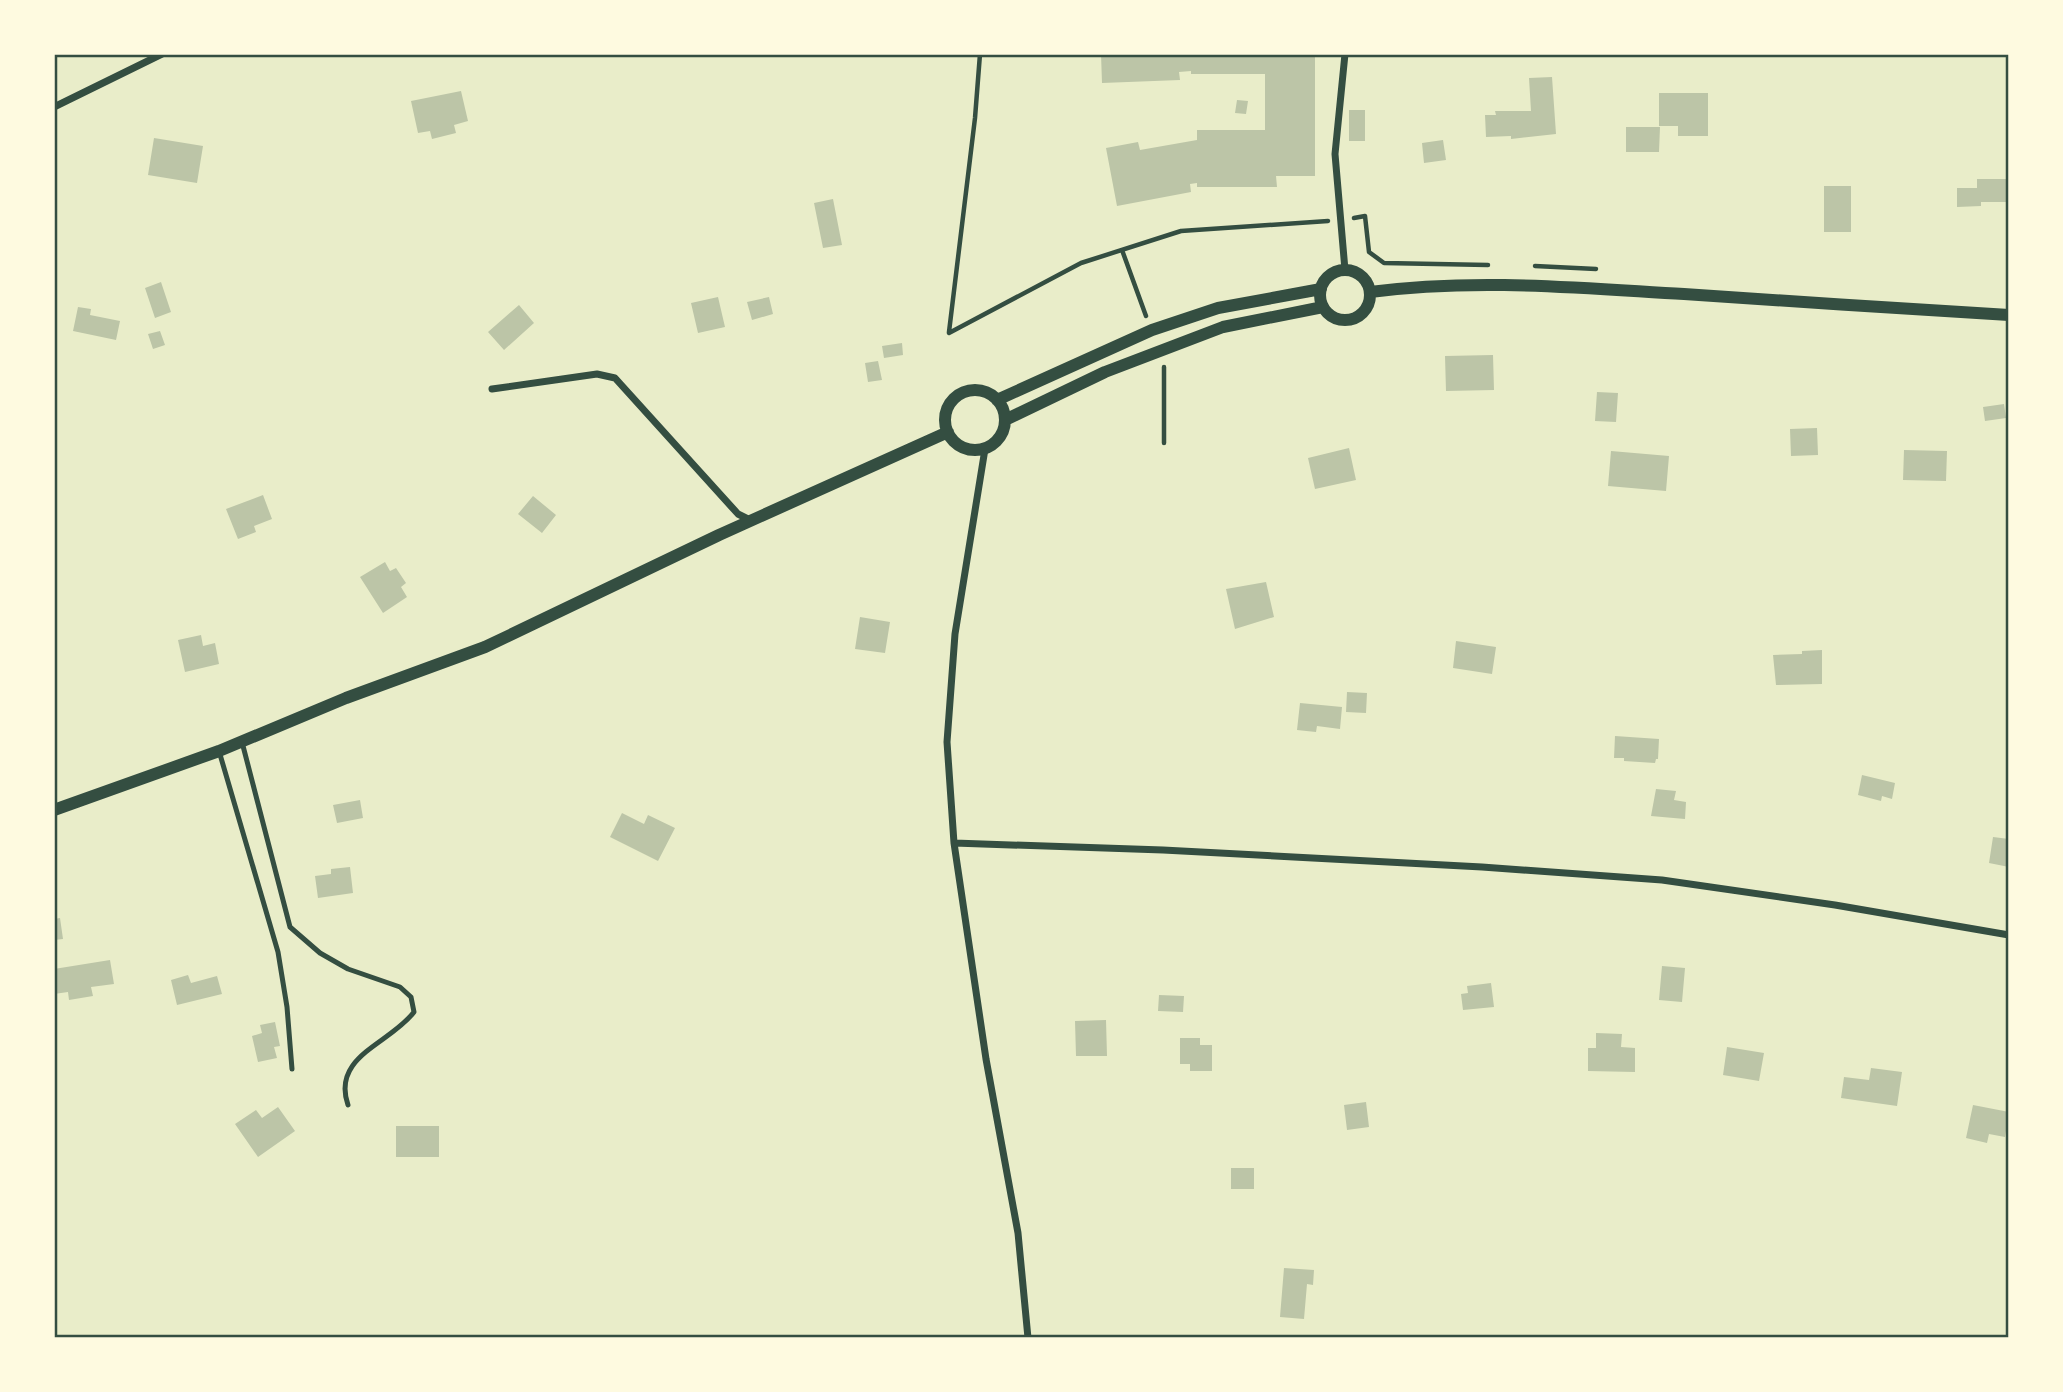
<svg xmlns="http://www.w3.org/2000/svg" width="2063" height="1392" font-family="Manrope,sans-serif">
<style>
.building{fill:#bcc5a7}
.lines{fill:none;stroke-linecap:round;stroke-linejoin:round}
.path{stroke:#344e41;stroke-width:4.5}
.service{stroke:#344e41;stroke-width:5}
.minor{stroke:#344e41;stroke-width:7}
.tertiary{stroke:#344e41;stroke-width:12}
.neatline{fill:none;stroke:#344e41;stroke-width:2.5}
</style>
<rect width="100%" height="100%" fill="#e9edc9"/>
<path class="building" d="M 1101,54 L 1315,54 L 1315,176 L 1276,176 L 1277,187 L 1197,187 L 1197,183 L 1190,184 L 1191,192 L 1117,206 L 1106,148 L 1138,142 L 1140,150 L 1197,140 L 1197,130 L 1265,130 L 1265,74 L 1191,74 L 1191,71 L 1179,72 L 1180,80 L 1102,83 Z
M 1552,77 L 1556,134 L 1511,139 L 1511,136 L 1486,137 L 1485,115 L 1496,115 L 1495,111 L 1531,111 L 1529,78 Z
M 461,91 L 468,121 L 454,125 L 456,133 L 432,139 L 430,131 L 418,133 L 411,101 Z
M 1659,93 L 1708,93 L 1708,136 L 1678,136 L 1678,126 L 1659,126 Z
M 1237,100 L 1248,101 L 1246,114 L 1235,113 Z
M 1349,110 L 1365,110 L 1365,141 L 1349,141 Z
M 1626,127 L 1660,127 L 1659,152 L 1626,152 Z
M 154,138 L 203,146 L 197,183 L 148,175 Z
M 1443,140 L 1446,160 L 1424,163 L 1422,143 Z
M 1977,179 L 2009,179 L 2009,202 L 1981,202 L 1981,206 L 1957,207 L 1957,188 L 1977,188 Z
M 1824,186 L 1851,186 L 1851,232 L 1824,232 Z
M 833,199 L 842,245 L 823,248 L 814,203 Z
M 161,282 L 171,312 L 155,318 L 145,288 Z
M 718,297 L 725,327 L 698,333 L 691,303 Z
M 769,297 L 773,314 L 752,320 L 747,302 Z
M 519,305 L 534,323 L 504,350 L 488,332 Z
M 78,307 L 91,309 L 90,315 L 120,321 L 116,340 L 73,331 Z
M 160,331 L 165,345 L 153,349 L 148,334 Z
M 902,343 L 903,355 L 884,358 L 882,346 Z
M 1493,355 L 1494,390 L 1446,391 L 1445,356 Z
M 878,361 L 882,380 L 868,382 L 865,363 Z
M 1597,392 L 1618,393 L 1616,422 L 1595,421 Z
M 2004,404 L 2006,418 L 1985,421 L 1983,407 Z
M 1817,428 L 1818,455 L 1791,456 L 1790,429 Z
M 1349,448 L 1356,480 L 1315,489 L 1308,458 Z
M 1904,450 L 1947,451 L 1946,481 L 1903,480 Z
M 1611,451 L 1669,456 L 1666,491 L 1608,486 Z
M 263,495 L 272,519 L 254,526 L 256,532 L 238,539 L 226,509 Z
M 533,496 L 556,515 L 542,533 L 518,514 Z
M 385,562 L 390,571 L 396,568 L 406,583 L 401,587 L 407,597 L 383,613 L 360,577 Z
M 1266,582 L 1274,617 L 1235,629 L 1226,589 Z
M 860,617 L 890,622 L 885,653 L 855,649 Z
M 201,635 L 203,646 L 215,643 L 219,664 L 185,672 L 178,640 Z
M 1456,641 L 1496,647 L 1492,674 L 1453,668 Z
M 1822,650 L 1822,684 L 1776,685 L 1773,655 L 1802,654 L 1802,651 Z
M 1347,692 L 1367,693 L 1366,713 L 1346,712 Z
M 1300,703 L 1342,707 L 1340,729 L 1317,726 L 1316,732 L 1297,730 Z
M 1615,736 L 1659,739 L 1658,759 L 1656,759 L 1655,763 L 1624,761 L 1624,758 L 1614,758 Z
M 1862,775 L 1895,783 L 1892,799 L 1882,796 L 1881,801 L 1858,795 Z
M 1656,789 L 1676,791 L 1674,800 L 1686,802 L 1685,819 L 1651,816 Z
M 360,800 L 363,818 L 337,823 L 333,805 Z
M 622,813 L 644,824 L 648,815 L 675,828 L 658,861 L 610,837 Z
M 1993,837 L 2009,839 L 2009,867 L 1989,863 Z
M 350,867 L 353,893 L 318,898 L 315,876 L 331,874 L 331,869 Z
M 60,918 L 63,939 L 54,940 L 54,919 Z
M 110,960 L 114,984 L 91,987 L 93,996 L 69,1000 L 68,992 L 54,994 L 54,969 Z
M 1662,966 L 1685,968 L 1682,1002 L 1659,1000 Z
M 188,975 L 191,983 L 217,976 L 222,994 L 177,1005 L 171,980 Z
M 1491,983 L 1494,1007 L 1463,1010 L 1461,994 L 1468,993 L 1467,986 Z
M 1159,995 L 1184,996 L 1183,1012 L 1158,1011 Z
M 1106,1020 L 1107,1056 L 1076,1056 L 1075,1021 Z
M 275,1022 L 280,1046 L 274,1047 L 277,1058 L 258,1062 L 252,1036 L 262,1033 L 260,1025 Z
M 1596,1033 L 1622,1034 L 1621,1047 L 1635,1048 L 1635,1072 L 1588,1071 L 1588,1048 L 1596,1048 Z
M 1180,1038 L 1200,1038 L 1200,1045 L 1212,1045 L 1212,1071 L 1190,1071 L 1190,1064 L 1180,1064 Z
M 1727,1047 L 1764,1053 L 1759,1081 L 1723,1075 Z
M 1871,1068 L 1902,1072 L 1897,1106 L 1841,1098 L 1844,1077 L 1869,1080 Z
M 1366,1102 L 1369,1127 L 1347,1130 L 1344,1105 Z
M 1973,1105 L 2009,1112 L 2005,1137 L 1989,1134 L 1987,1143 L 1966,1138 Z
M 278,1107 L 295,1131 L 258,1157 L 235,1124 L 256,1110 L 262,1118 Z
M 396,1126 L 439,1126 L 439,1157 L 396,1157 Z
M 1231,1168 L 1254,1168 L 1254,1189 L 1231,1189 Z
M 1284,1268 L 1314,1270 L 1313,1285 L 1307,1284 L 1304,1319 L 1280,1317 Z"/>
<g class="lines">
<path class="path" d="M 1354,218 L 1365,216 L 1369,252 L 1384,263 L 1488,265
M 1122,250 L 1146,316
M 1535,266 L 1596,269
M 949,332 L 975,118 L 980,54
M 949,333 L 1081,263 L 1181,231 L 1328,221
M 1164,367 L 1164,443"/>
<path class="service" d="M 242,742 L 290,927 L 320,953 L 348,969 L 400,987 L 411,997 L 414,1012 C 390,1044 331,1056 348,1105
M 219,751 L 278,952 L 287,1007 L 292,1069"/>
<path class="minor" d="M 54,107 L 162,54
M 1345,270 L 1335,154 L 1345,54
M 492,389 L 597,374 L 615,378 L 738,514 L 750,520
M 985,449 L 955,634 L 947,742 L 954,843 L 1163,850 L 1482,867 L 1662,880 L 1835,905 L 2009,935
M 954,843 L 986,1059 L 1018,1233 L 1028,1338"/>
<path class="tertiary" d="M1320 295a25 25 0 1 1 50 0a25 25 0 1 1-50 0Z
M 1370,292 C 1475,278 1579,288 1684,294 C 1792,302 1901,308 2009,315
M945 420a30 30 0 1 1 60 0a30 30 0 1 1-60 0Z
M 997,400 L 1152,330 L 1218,308 L 1321,289
M 1005,420 L 1105,372 L 1223,327 L 1323,307
M 54,810 L 219,751 L 346,698 L 485,647 L 719,535 L 948,432"/>
</g>
<rect width="2063" height="1392" fill="none" stroke="#fefae0" stroke-width="112"/>
<rect x="56" y="56" width="1951" height="1280" class="neatline"/>
</svg>
